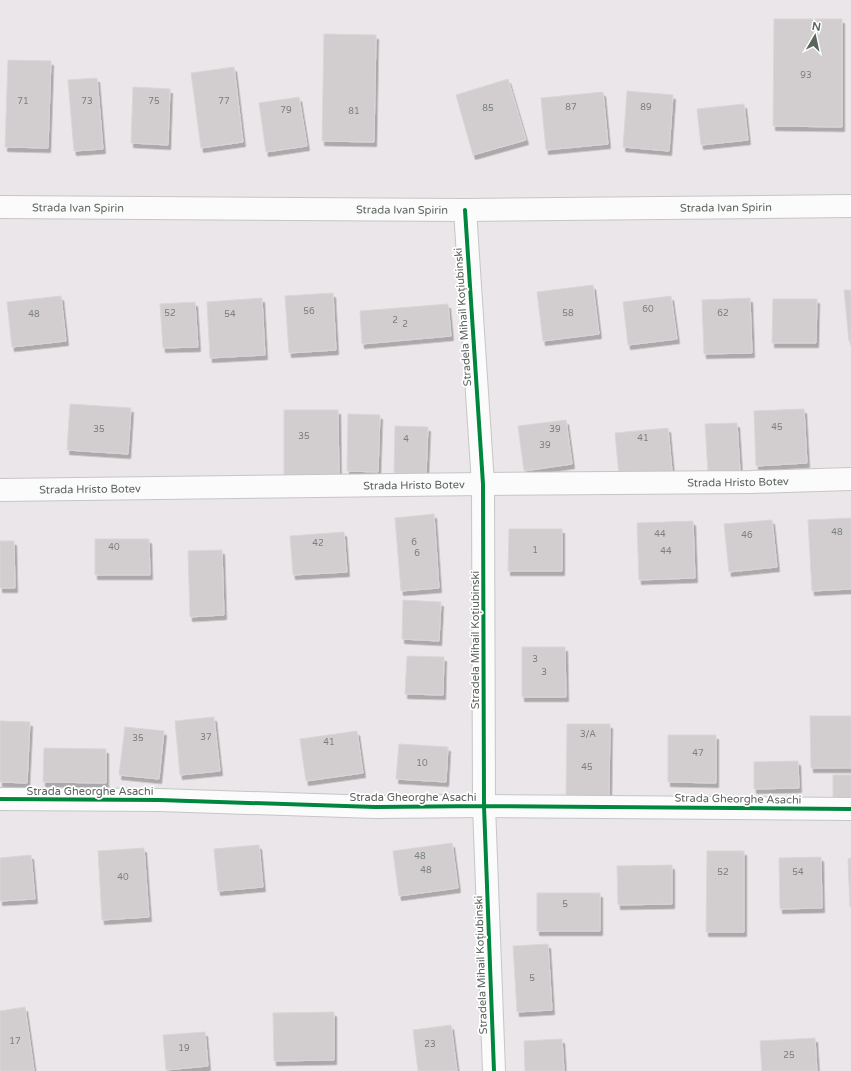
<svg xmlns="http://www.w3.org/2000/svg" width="851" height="1071" font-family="'Varela Round',sans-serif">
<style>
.building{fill:#d2ced0;stroke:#dad5d8;filter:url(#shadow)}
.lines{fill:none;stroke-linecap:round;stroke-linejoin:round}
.minor-casing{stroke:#c6c6c6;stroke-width:24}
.tertiary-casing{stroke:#c6c6c6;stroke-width:24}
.minor{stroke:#fcfbfc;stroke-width:22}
.tertiary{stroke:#fcfbfc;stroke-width:22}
.cycleway-casing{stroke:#fff;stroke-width:6}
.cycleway{stroke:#00873e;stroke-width:4}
.labels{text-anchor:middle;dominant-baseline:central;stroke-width:3.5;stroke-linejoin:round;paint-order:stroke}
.number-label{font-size:9px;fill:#7a807b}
.street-label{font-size:11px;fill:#5b645d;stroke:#fff}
</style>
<defs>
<filter id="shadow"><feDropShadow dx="2.5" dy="4.5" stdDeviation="0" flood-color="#0004"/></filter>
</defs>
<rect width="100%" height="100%" fill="#ebe6e9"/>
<path class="building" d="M 774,19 L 842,19 L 842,127 L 773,126 Z
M 324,34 L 376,35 L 374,142 L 322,141 Z
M 8,60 L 51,61 L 48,148 L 5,147 Z
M 234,67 L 243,142 L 201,148 L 191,73 Z
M 97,78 L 103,149 L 74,151 L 68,80 Z
M 508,79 L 526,140 L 473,155 L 456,95 Z
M 133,87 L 170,89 L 168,145 L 131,143 Z
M 627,91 L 673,95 L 669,151 L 623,147 Z
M 603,92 L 608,144 L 546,150 L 541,98 Z
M 299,97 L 307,146 L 266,152 L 259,103 Z
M 744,104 L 748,140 L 701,145 L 697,109 Z
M 593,285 L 599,334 L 543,341 L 537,292 Z
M 844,290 L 851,290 L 851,341 L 849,341 Z
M 333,293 L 336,350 L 289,353 L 285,296 Z
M 61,296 L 66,341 L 12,347 L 7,302 Z
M 671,296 L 677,339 L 628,345 L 623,302 Z
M 262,298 L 265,355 L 210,358 L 207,302 Z
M 750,298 L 752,353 L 704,354 L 702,300 Z
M 773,299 L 817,299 L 816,343 L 772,343 Z
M 195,302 L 198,347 L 163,348 L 160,304 Z
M 448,304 L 451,336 L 362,344 L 360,311 Z
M 70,404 L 131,408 L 128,454 L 67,450 Z
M 804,409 L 807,463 L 756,466 L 754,411 Z
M 284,410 L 338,410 L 339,479 L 284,479 Z
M 348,414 L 380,415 L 378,472 L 347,471 Z
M 566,420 L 572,464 L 524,471 L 518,426 Z
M 737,423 L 740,471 L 708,473 L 705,424 Z
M 395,426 L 428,427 L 426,474 L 394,473 Z
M 668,428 L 672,471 L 619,476 L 615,433 Z
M 434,514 L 439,588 L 401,591 L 395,518 Z
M 851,518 L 851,589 L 812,591 L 808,520 Z
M 772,520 L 777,567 L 729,572 L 724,524 Z
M 693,521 L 695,578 L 639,580 L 637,523 Z
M 509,529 L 562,529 L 562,571 L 508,571 Z
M 344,532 L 347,572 L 293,575 L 290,536 Z
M 95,539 L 149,539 L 150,575 L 95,575 Z
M 0,541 L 14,541 L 15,588 L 0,588 Z
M 222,550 L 224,615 L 190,617 L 188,551 Z
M 403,600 L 441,602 L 439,641 L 402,639 Z
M 522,647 L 565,647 L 566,697 L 522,697 Z
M 407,656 L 444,657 L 443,695 L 405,694 Z
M 810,716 L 851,716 L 851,768 L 811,768 Z
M 214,717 L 220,771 L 180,775 L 175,721 Z
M 0,721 L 30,722 L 27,783 L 0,782 Z
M 567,724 L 610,724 L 609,796 L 566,795 Z
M 125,727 L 164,731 L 159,779 L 119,775 Z
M 357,731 L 363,773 L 306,781 L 300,739 Z
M 668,735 L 716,735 L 716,783 L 668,782 Z
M 399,744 L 448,747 L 446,782 L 396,779 Z
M 44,748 L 106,749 L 106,783 L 43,782 Z
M 798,761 L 799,788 L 754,789 L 754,762 Z
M 833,775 L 851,775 L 851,798 L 833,798 Z
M 452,843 L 458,888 L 399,896 L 393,851 Z
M 259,845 L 263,887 L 218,891 L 214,849 Z
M 144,848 L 149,917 L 102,920 L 98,851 Z
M 707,851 L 744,851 L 744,932 L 706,932 Z
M 31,855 L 35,899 L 0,901 L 0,858 Z
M 821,857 L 822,908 L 780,909 L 779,858 Z
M 851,858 L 851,907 L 850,907 L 848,859 Z
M 672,865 L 672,904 L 618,905 L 617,866 Z
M 537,893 L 600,893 L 600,931 L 537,931 Z
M 548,944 L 552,1010 L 517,1012 L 513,946 Z
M 25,1007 L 34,1071 L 0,1071 L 0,1011 Z
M 334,1012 L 334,1060 L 274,1061 L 273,1013 Z
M 451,1025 L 457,1071 L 418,1071 L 413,1030 Z
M 205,1032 L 208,1066 L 166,1070 L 163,1035 Z
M 815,1038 L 817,1071 L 762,1071 L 760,1041 Z
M 562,1039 L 564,1071 L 525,1071 L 524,1041 Z"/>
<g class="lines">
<g class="minor-casing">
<g id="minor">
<path d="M 465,210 L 483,484 L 484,806 L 494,1071"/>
<path id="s1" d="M 0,490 L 483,484 L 751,482 L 851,479"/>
<path d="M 0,799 L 159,800 L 375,807 L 484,806 L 851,809"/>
</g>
</g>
<g class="tertiary-casing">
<g id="tertiary">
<path id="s2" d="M 0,207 L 465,210 L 851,206"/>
</g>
</g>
<use href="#minor" class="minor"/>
<use href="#tertiary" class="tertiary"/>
<g class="cycleway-casing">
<path id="cycleway" d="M 465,210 L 483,484 L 484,806 L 494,1071
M 0,799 L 159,800 L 375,807 L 484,806 L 851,809"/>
</g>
<use href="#cycleway" class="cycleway"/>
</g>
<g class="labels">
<g class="number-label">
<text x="806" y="75">93</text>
<text x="23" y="101">71</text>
<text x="87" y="101">73</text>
<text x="154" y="101">75</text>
<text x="224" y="101">77</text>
<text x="571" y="107">87</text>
<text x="646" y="107">89</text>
<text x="488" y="108">85</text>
<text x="286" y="110">79</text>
<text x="354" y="111">81</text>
<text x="648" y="309">60</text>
<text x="309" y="311">56</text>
<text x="170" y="313">52</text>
<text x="568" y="313">58</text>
<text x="723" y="313">62</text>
<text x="34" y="314">48</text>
<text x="230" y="314">54</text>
<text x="395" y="320">2</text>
<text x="405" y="324">2</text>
<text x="777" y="427">45</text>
<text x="99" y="429">35</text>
<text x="555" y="429">39</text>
<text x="304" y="436">35</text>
<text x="643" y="438">41</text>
<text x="406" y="439">4</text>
<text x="545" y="445">39</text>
<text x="837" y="532">48</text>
<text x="660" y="534">44</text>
<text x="747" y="535">46</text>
<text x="414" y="542">6</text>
<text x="318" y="543">42</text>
<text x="114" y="547">40</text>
<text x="535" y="550">1</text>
<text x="666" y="551">44</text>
<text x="417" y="553">6</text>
<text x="535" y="659">3</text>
<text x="544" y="672">3</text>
<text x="588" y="734">3/A</text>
<text x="206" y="737">37</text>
<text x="138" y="738">35</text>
<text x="329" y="742">41</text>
<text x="698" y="753">47</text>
<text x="422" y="763">10</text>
<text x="587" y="767">45</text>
<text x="420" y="856">48</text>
<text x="426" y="870">48</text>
<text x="723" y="872">52</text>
<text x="798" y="872">54</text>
<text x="123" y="877">40</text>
<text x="565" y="904">5</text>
<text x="532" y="978">5</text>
<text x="15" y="1041">17</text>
<text x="430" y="1044">23</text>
<text x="184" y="1048">19</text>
<text x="789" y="1055">25</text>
</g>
<g class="street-label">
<text stroke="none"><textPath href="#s2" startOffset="78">Strada Ivan Spirin</textPath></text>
<text stroke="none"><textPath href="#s2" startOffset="726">Strada Ivan Spirin</textPath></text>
<text stroke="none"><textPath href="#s2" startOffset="402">Strada Ivan Spirin</textPath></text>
<text transform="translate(463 317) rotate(-94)">Stradela Mihail Koțiubinski</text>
<text stroke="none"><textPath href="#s1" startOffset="738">Strada Hristo Botev</textPath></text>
<text stroke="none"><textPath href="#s1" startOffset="414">Strada Hristo Botev</textPath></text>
<text stroke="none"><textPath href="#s1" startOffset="90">Strada Hristo Botev</textPath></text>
<text transform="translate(475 640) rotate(-90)">Stradela Mihail Koțiubinski</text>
<text x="90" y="791">Strada Gheorghe Asachi</text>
<text x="413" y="797">Strada Gheorghe Asachi</text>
<text transform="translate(738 799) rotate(1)">Strada Gheorghe Asachi</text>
<text transform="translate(481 965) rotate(-92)">Stradela Mihail Koțiubinski</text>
</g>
</g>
<g transform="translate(815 36) rotate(9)" stroke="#ffffff" stroke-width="3" paint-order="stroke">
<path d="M0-3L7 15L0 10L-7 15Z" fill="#5b645d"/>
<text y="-6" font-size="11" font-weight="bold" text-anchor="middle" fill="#5b645d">N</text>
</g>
</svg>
